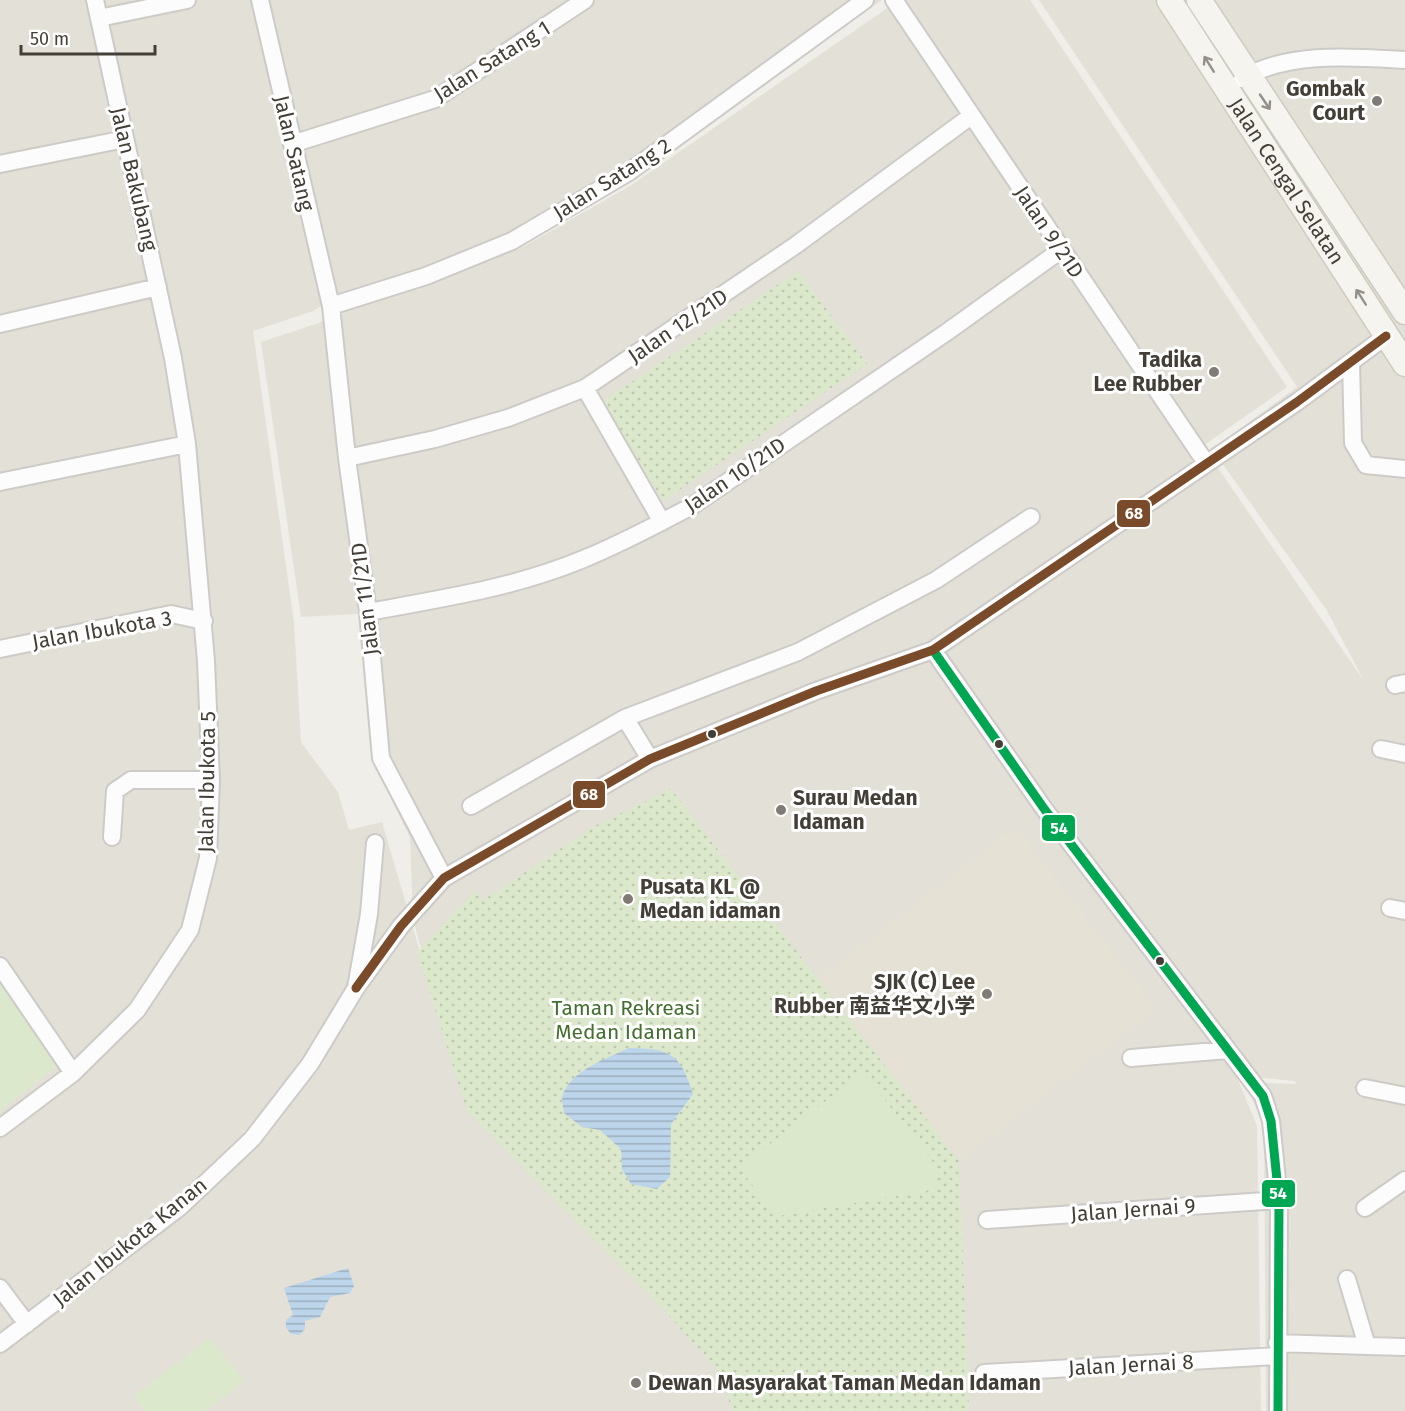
<svg xmlns="http://www.w3.org/2000/svg" width="1405" height="1411" font-family="'Fira Sans','Noto Sans SC',sans-serif">
<style>
.residential{fill:#e3e0d7}
.education{fill:#e5e1d5}
.green{fill:url(#green-dots)}
.pitch{fill:#dbe8cb}
.water{fill:url(#water-rules)}
.lines{fill:none;stroke-linecap:round;stroke-linejoin:round}
.street-casing{stroke:#cdcbc7;stroke-width:20}
.secondary-casing{stroke:#cecbc0;stroke-width:27}
.street{stroke:#fdfcfc;stroke-width:16}
.secondary{stroke:#f5f4ef;stroke-width:24}
.bus-1-casing{stroke:#fff;stroke-width:14}
.bus-2-casing{stroke:#fff;stroke-width:14}
.bus-1{stroke:#00a651;stroke-width:9}
.bus-2{stroke:#7a4b2a;stroke-width:9}
.oneway{stroke:#949089}
.poi-dot{fill:#807c75;stroke:#fff;stroke-width:2}
.bus-dot{fill:#443f36;stroke:#fff;stroke-width:2}
.labels{text-anchor:middle;dominant-baseline:central;stroke-width:6;stroke-linejoin:round;paint-order:stroke}
.street-label{font-size:21px;fill:#443f36;stroke:#fff}
.poi-label{font-size:21px;font-weight:bold;fill:#443f36;stroke:#fff;text-anchor:end}
.park-label{font-size:21px;fill:#43702f;stroke:#fff}
.line-badge{stroke:#fff;stroke-width:2}
.badge-label{font-size:16px;text-anchor:middle;font-weight:bold;fill:#fff}
</style>
<defs>
<pattern id="green-dots" width="8" height="8" patternUnits="userSpaceOnUse" patternTransform="scale(1.5)"><rect width="8" height="8" fill="#dbe8cb"/><path d="M2 2h.1M6 6h.1" fill="none" stroke="#bdc8af" stroke-width="1.8" stroke-linecap="round"/></pattern>
<pattern id="water-rules" width="6" height="5" patternUnits="userSpaceOnUse" patternTransform="scale(1.5)"><rect width="6" height="5" fill="#bdd5ea"/><path d="M0 2.5h6" fill="none" stroke="#9baebe"/></pattern>
</defs>
<rect width="100%" height="100%" fill="#efeee9"/>
<path class="residential" d="M 0,0 L 882,0 L 716,116 L 518,242 L 339,295 L 313,311 L 253,331 L 294,623 L 301,742 L 338,792 L 349,830 L 382,822 L 447,1044 L 413,919 L 410,838 L 374,763 L 358,614 L 301,617 L 261,342 L 319,323 L 339,310 L 521,248 L 630,186 L 899,0 L 1030,0 L 1287,387 L 1203,446 L 1364,681 L 1326,609 L 1212,449 L 1297,387 L 1039,0 L 1405,0 L 1405,1411 L 1266,1411 L 1264,1126 L 1245,1082 L 1297,1084 L 1294,1081 L 1236,1075 L 1257,1126 L 1261,1411 L 0,1411 Z"/>
<path class="education" d="M 1015,827 L 1156,1009 L 959,1161 L 819,979 Z"/>
<path class="green" d="M 798,271 L 867,364 L 663,501 L 603,401 Z
M 671,789 L 959,1161 L 969,1411 L 731,1411 L 725,1378 L 651,1296 L 467,1111 L 417,952 L 475,891 L 482,901 L 596,825 Z"/>
<path class="pitch" d="M 0,983 L 57,1066 L 0,1110 Z
M 863,1072 L 932,1160 L 937,1189 L 777,1216 L 739,1168 Z
M 210,1338 L 244,1381 L 205,1411 L 145,1411 L 134,1396 Z"/>
<path class="water" d="M 629,1048 C 671,1049 680,1053 693,1094 L 671,1124 L 670,1177 L 657,1189 L 631,1184 L 622,1169 L 621,1149 L 600,1130 L 582,1127 L 564,1113 C 563,1107 561,1099 563,1094 C 572,1070 608,1058 629,1048 Z
M 348,1268 L 354,1286 L 350,1293 L 330,1297 L 320,1317 L 305,1321 L 305,1329 L 299,1335 L 291,1334 L 286,1328 L 286,1320 L 293,1315 L 284,1288 Z"/>
<g class="lines">
<g class="street-casing">
<path id="street" d="M 260,0 L 331,306 L 347,458 L 368,612 L 381,758 L 444,878
M 894,0 L 1206,463
M 99,18 L 187,0
M 1242,79 C 1287,51 1354,57 1405,60
M 292,144 L 435,99 L 585,0
M 0,164 L 125,139
M 331,306 L 426,276 L 512,241 L 629,172 L 865,0
M 0,324 L 158,287
M 1351,362 L 1353,443 L 1366,465 L 1405,469
M 585,388 L 662,522
M 347,458 L 435,439 L 508,418 L 585,388 L 796,245 L 971,116
M 0,482 L 187,444
M 368,612 C 439,599 513,588 581,560 C 619,545 656,525 692,506 L 947,332 L 1061,250
M 0,649 L 171,614 L 204,621
M 933,650 L 1045,810 L 1263,1096 L 1271,1121 L 1279,1200 L 1278,1411
M 1395,685 L 1405,683
M 625,718 L 650,759
M 1381,749 L 1405,754
M 471,806 L 625,718 L 798,652 L 936,580 L 1031,517
M 112,837 L 115,791 L 131,780 L 211,780
M 1390,908 L 1405,911
M 0,966 L 73,1073
M 356,988 L 401,926 L 444,878 L 650,759 L 816,691 L 933,650 L 1297,402 L 1386,336
M 1131,1058 L 1228,1050
M 1365,1088 L 1405,1096
M 0,1128 L 73,1073 L 137,1010 L 190,930 L 208,858 L 211,780 L 206,661 L 187,444 L 173,358 L 95,0
M 1365,1208 L 1405,1180
M 987,1220 L 1279,1200
M 1347,1279 L 1367,1346 L 1405,1347
M 0,1288 L 27,1324
M 1277,1343 L 1367,1346
M 0,1344 L 180,1207 L 252,1139 L 310,1064 L 356,988 L 369,914 L 375,843
M 984,1373 L 1278,1356"/>
</g>
<g class="secondary-casing">
<g id="secondary">
<path id="s1" d="M 1169,0 L 1405,364"/>
<path d="M 1199,0 L 1405,312"/>
</g>
</g>
<use href="#street" class="street"/>
<use href="#secondary" class="secondary"/>
<g class="bus-1-casing">
<path id="bus-1" d="M 933,650 L 1045,810 L 1263,1096 L 1271,1121 L 1279,1200 L 1278,1411"/>
</g>
<g class="bus-2-casing">
<path id="bus-2" d="M 356,988 L 401,926 L 444,878 L 650,759 L 816,691 L 933,650 L 1297,402 L 1386,336"/>
</g>
<use href="#bus-1" class="bus-1"/>
<use href="#bus-2" class="bus-2"/>
</g>
<defs><path id="oneway-shaft" d="M-6 0H5M1.5-3L5.5 0L1.5 3" fill="none" stroke-width="1.6" stroke-linecap="round" stroke-linejoin="round" transform="scale(1.5)"/></defs>
<g class="oneway">
<use href="#oneway-shaft" transform="translate(1209 64) rotate(-122)"/>
<use href="#oneway-shaft" transform="translate(1265 102) rotate(56)"/>
<use href="#oneway-shaft" transform="translate(1361 297) rotate(-123)"/>
</g>
<g class="poi-dot">
<circle cx="1377" cy="101" r="6"/>
<circle cx="1214" cy="372" r="6"/>
<circle cx="781" cy="810" r="6"/>
<circle cx="628" cy="899" r="6"/>
<circle cx="987" cy="994" r="6"/>
<circle cx="636" cy="1383" r="6"/>
</g>
<g class="bus-dot">
<circle cx="712" cy="734" r="5"/>
<circle cx="999" cy="744" r="5"/>
<circle cx="1160" cy="961" r="5"/>
</g>
<g class="labels">
<g class="street-label">
<text transform="translate(492 61) rotate(-32)">Jalan Satang 1</text>
<text transform="translate(294 153) rotate(77)">Jalan Satang</text>
<text transform="translate(134 179) rotate(77)">Jalan Bakubang</text>
<text transform="translate(612 179) rotate(-32)">Jalan Satang 2</text>
<text stroke="none"><textPath href="#s1" startOffset="216">Jalan Cengal Selatan</textPath></text>
<text transform="translate(1049 232) rotate(56)">Jalan 9/21D</text>
<text transform="translate(678 326) rotate(-34)">Jalan 12/21D</text>
<text transform="translate(735 475) rotate(-34)">Jalan 10/21D</text>
<text transform="translate(365 599) rotate(-97)">Jalan 11/21D</text>
<text transform="translate(102 630) rotate(-10)">Jalan Ibukota 3</text>
<text transform="translate(207 782) rotate(-89)">Jalan Ibukota 5</text>
<text transform="translate(1133 1210) rotate(-4)">Jalan Jernai 9</text>
<text transform="translate(130 1242) rotate(-39)">Jalan Ibukota Kanan</text>
<text transform="translate(1131 1365) rotate(-3)">Jalan Jernai 8</text>
</g>
<g class="poi-label">
<text x="1365" y="89">Gombak<tspan x="1365" dy="24">Court</tspan></text>
<text x="1202" y="360">Tadika<tspan x="1202" dy="24">Lee Rubber</tspan></text>
<text x="793" y="798" text-anchor="start">Surau Medan<tspan x="793" dy="24">Idaman</tspan></text>
<text x="640" y="887" text-anchor="start">Pusata KL @<tspan x="640" dy="24">Medan idaman</tspan></text>
<text x="975" y="982">SJK (C) Lee<tspan x="975" dy="24">Rubber 南益华文小学</tspan></text>
<text x="648" y="1383" text-anchor="start">Dewan Masyarakat Taman Medan Idaman</text>
</g>
<g class="park-label">
<text x="626" y="1008">Taman Rekreasi<tspan x="626" dy="24">Medan Idaman</tspan></text>
</g>
</g>
<g class="line-badge">
<rect x="1116" y="499" width="35" height="29" rx="6" fill="#7a4b2a"/>
<rect x="572" y="780" width="34" height="29" rx="6" fill="#7a4b2a"/>
<rect x="1041" y="814" width="35" height="28" rx="6" fill="#00a651"/>
<rect x="1261" y="1179" width="35" height="29" rx="6" fill="#00a651"/>
</g>
<g class="badge-label">
<text x="1134" y="519">68</text>
<text x="589" y="800">68</text>
<text x="1059" y="834">54</text>
<text x="1278" y="1199">54</text>
</g>
<path d="M21 45v9h134v-9" fill="none" stroke="#443f36" stroke-width="3"/>
<text x="30" y="45" font-size="18" fill="#443f36" stroke="#ffffff" stroke-width="4.5" paint-order="stroke">50 m</text>
</svg>
